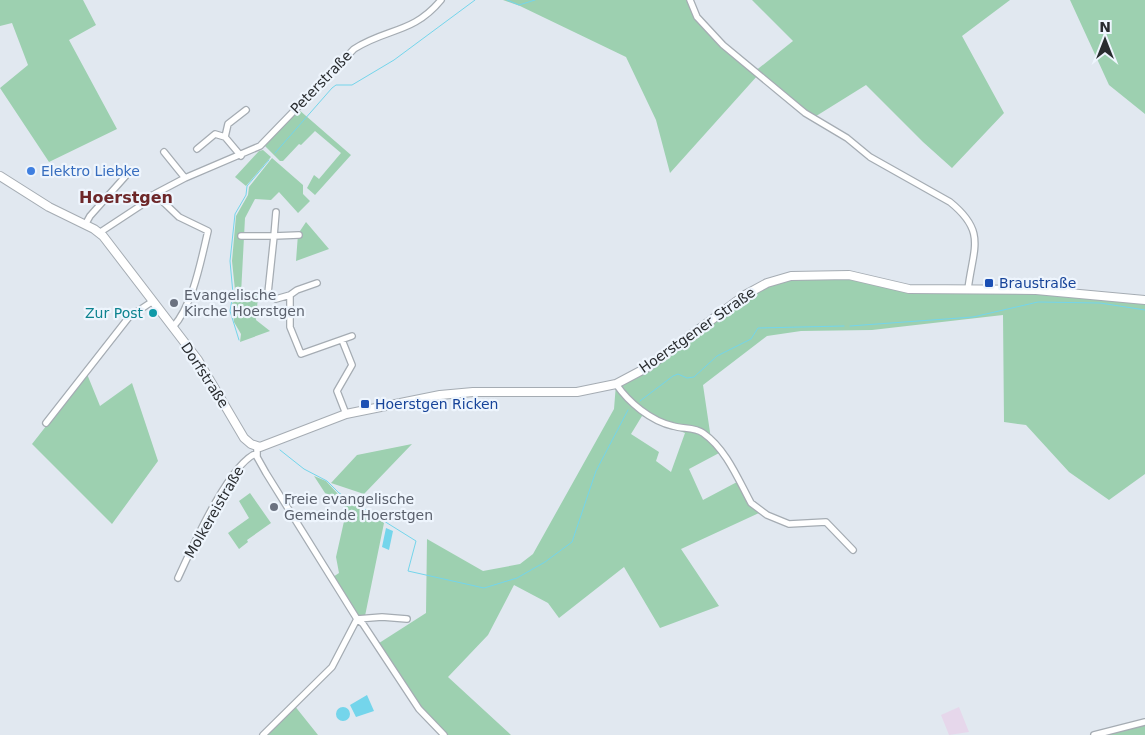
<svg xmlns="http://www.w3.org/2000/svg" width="1145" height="735" font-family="'DejaVu Sans',sans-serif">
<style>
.industrial{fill:#e6d7eb}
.green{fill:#9dd0b0;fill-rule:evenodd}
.water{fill:#74d5eb}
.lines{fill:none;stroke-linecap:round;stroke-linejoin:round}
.stream{stroke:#74d5eb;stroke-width:1}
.minor-casing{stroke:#a5acb3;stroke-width:8}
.major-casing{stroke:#a5acb3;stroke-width:10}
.minor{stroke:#fff;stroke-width:5.5}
.major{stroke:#fff;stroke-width:8}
.shop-dot{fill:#3f7fe0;stroke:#eef5fd;stroke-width:2}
.transit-dot{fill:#1a4fb4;stroke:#eef5fd;stroke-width:2}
.worship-dot{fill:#6b7280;stroke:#eef5fd;stroke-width:2}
.culture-dot{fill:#0f9aa8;stroke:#eef5fd;stroke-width:2}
.labels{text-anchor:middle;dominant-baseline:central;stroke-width:4.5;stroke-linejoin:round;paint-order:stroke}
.street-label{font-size:14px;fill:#292c2f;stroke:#eef5fd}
.shop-label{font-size:14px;fill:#366cbe;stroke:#eef5fd;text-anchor:start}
.transit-label{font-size:14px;fill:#164399;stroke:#eef5fd;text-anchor:start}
.worship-label{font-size:14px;fill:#5b616d;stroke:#eef5fd;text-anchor:start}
.culture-label{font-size:14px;fill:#0d838f;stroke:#eef5fd;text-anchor:end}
.quarter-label{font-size:16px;font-weight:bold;fill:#6d2729;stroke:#eef5fd}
</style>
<rect width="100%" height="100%" fill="#e1e8f0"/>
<path class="industrial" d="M 959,707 L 969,732 L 949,735 L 941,715 Z"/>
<path class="green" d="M 0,0 L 83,0 L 96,25 L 69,40 L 117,129 L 49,162 L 0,88 L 28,65 L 12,23 L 0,26 Z
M 503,0 L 687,0 C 697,31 731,51 754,72 L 793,41 L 752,0 L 1010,0 L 962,36 L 1004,113 L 952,168 L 923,142 L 866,85 L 813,118 L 758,75 L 670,173 L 656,120 L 626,57 L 520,6 Z
M 1070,0 L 1145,0 L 1145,114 L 1109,85 Z
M 298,109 L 351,155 L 315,195 L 307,188 L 314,175 L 319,179 L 341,153 L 315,131 L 301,145 L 299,144 L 283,161 L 280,161 L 265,146 Z
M 263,150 L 271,157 L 246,186 L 235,177 L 259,151 Z
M 272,158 L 303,185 L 303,194 L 310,201 L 298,213 L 279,192 L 271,200 L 255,199 L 245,218 L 241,294 L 258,296 L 256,320 L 270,331 L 240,342 L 241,334 L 234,322 L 232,305 L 235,290 L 232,261 L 236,216 L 248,195 L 249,187 Z
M 306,222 L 329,249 L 296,261 L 298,234 Z
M 834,275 L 911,287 L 1036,290 L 1145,300 L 1145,474 L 1109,500 L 1069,472 L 1026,425 L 1004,422 L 1003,315 L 872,330 L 801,331 L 767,336 L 703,385 L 711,439 L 721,452 L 689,469 L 703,500 L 737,482 L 741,483 L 748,504 L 759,513 L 681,549 L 719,606 L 660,628 L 624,567 L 559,618 L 548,603 L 514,585 L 488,635 L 448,677 L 511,735 L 444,735 L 419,709 L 376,645 L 426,613 L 427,539 L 483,571 L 520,564 L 533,554 L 614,409 L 616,384 L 632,376 L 745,295 L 779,279 ZM 642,416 L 685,433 L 671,472 L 656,461 L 659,452 L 631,434 Z
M 87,374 L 100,406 L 132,383 L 158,461 L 112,524 L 32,444 Z
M 412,444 L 364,494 L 331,483 L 357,455 Z
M 314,476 L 326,481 L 338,494 L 384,523 L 365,616 L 357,615 L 333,577 L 339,573 L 336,557 L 347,508 L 325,493 Z
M 250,493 L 271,523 L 247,540 L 248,542 L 239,549 L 228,533 L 249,518 L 239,501 Z
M 294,705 L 318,735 L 263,735 Z
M 1145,722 L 1145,735 L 1094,735 Z"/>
<path class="water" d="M 386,528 L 393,531 L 389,550 L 382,547 Z
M 367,695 L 374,711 L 356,717 L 350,705 Z
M336 714a7 7 0 1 1 14 0a7 7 0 1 1-14 0Z"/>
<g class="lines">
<path class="stream" d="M 507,0 L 519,5 L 535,0
M 275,153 L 332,88 L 336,85 L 352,85 L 394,60 L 475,0
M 850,326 L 973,317 L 1038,302 L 1100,303 L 1145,310
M 239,340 L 230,311 L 233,294 L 230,261 L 235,214 L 246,195 L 247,186 L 269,160
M 640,401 L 673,376 L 678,374 L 687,378 L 694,377 L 717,356 L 751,339 L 758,328 L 844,326
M 280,450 L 304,469 L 327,481 L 339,493 L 416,541 L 408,571 L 484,588 L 517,578 L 545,562 L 572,542 L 596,471 L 628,410"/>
<g class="minor-casing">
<path id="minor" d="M 690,0 L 697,17 L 723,45 L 805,113 L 847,138 L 870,157 L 950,202 C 987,232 973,248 968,289
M 197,149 L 215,134 L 225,137
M 164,152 L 185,178
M 241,156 L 225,137 L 228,124 L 246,110
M 155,194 L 179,217 L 208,231 C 201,260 193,305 173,327
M 276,212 L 274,236 L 299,235
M 85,225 L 90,216 L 131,170
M 99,233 L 140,206 L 147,198 L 185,178 L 260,146 L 354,49 C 386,28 413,34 441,0
M 241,236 L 274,236 L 268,293 L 276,299 L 290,295 L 290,327 L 301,354 L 352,336
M 290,295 L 297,290 L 317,283
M 342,340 L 352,365 L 337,391 L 346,414
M 616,384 C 629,403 651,421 673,426 C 683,429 695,427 703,433 C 726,449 738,479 751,503 L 767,515 L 789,524 L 826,522 L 853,550
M 46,423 L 129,317 L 153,301
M 257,447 L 257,457 L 266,473 L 357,619 L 363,624 L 419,709 L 444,735
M 178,578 C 191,550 229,463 257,453
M 357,619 L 382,617 L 407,619
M 263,735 L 332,667 L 357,619
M 1094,735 L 1145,722"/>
</g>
<g class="major-casing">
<path id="major" d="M 0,176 L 49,207 L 94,229 L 103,236 L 198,360 L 244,438 L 251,444 L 260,447 L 346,414 L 440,395 L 473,392 L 577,392 L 616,384 L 648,367 L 745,295 L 767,283 L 791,276 L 849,275 L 909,289 L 1036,290 L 1145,300"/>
</g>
<use href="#minor" class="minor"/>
<use href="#major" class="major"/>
</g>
<circle class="shop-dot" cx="31" cy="171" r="5"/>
<g class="transit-dot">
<rect x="984" y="278" width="10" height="10" rx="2.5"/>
<rect x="360" y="399" width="10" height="10" rx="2.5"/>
</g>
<g class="worship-dot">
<circle cx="174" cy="303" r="5"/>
<circle cx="274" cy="507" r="5"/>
</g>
<circle class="culture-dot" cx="153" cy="313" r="5"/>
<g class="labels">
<g class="street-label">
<text transform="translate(321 82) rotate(-46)">Peterstraße</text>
<text transform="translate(697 330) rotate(-35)">Hoerstgener Straße</text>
<text transform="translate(205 375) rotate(57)">Dorfstraße</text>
<text transform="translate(214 512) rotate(-60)">Molkereistraße</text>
</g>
<g class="shop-label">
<text x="41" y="171">Elektro Liebke</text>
</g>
<g class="transit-label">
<text x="999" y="283">Braustraße</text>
<text x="375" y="404">Hoerstgen Ricken</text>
</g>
<g class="worship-label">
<text x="184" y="295">Evangelische<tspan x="184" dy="16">Kirche Hoerstgen</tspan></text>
<text x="284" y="499">Freie evangelische<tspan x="284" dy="16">Gemeinde Hoerstgen</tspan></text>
</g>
<g class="culture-label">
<text x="143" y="313">Zur Post</text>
</g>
<g class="quarter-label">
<text x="126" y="197">Hoerstgen</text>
</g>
</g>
<g transform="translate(1105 40)" stroke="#eef5fd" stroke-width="4" paint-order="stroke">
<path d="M0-4L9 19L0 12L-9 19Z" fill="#292c2f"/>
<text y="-8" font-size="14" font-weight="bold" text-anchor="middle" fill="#292c2f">N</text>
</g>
</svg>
